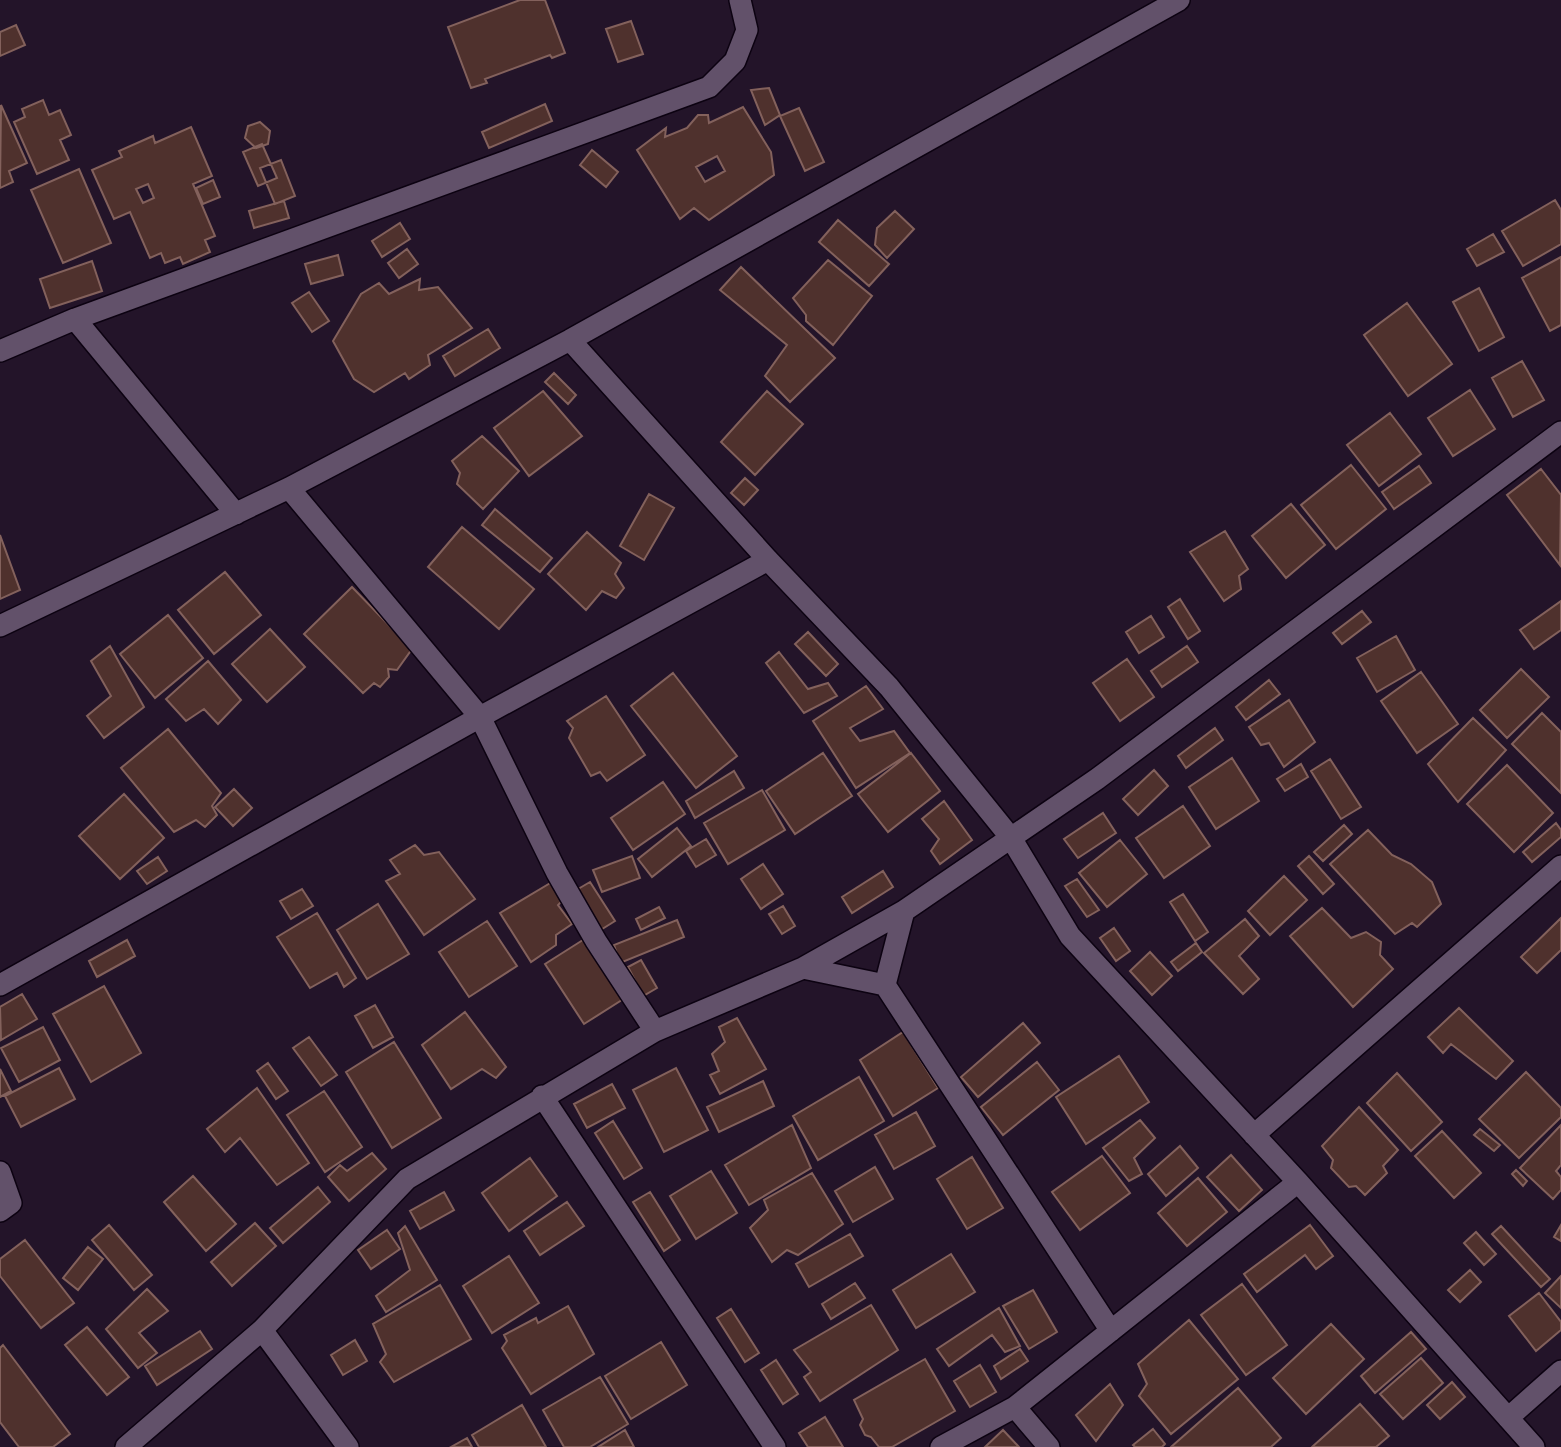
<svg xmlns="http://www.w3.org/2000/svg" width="1561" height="1447" font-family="'Alegreya Sans',sans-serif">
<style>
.building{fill:#4f312d;stroke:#83615c;stroke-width:2;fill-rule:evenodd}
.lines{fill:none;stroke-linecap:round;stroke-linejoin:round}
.street-casing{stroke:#0c0211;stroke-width:24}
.street{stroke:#62516a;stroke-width:21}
</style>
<rect width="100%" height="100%" fill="#231429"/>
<path class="building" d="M 520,0 L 545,0 L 565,53 L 552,58 L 550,55 L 485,79 L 487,83 L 471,88 L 448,27 Z
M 631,21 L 643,54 L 618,62 L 606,29 Z
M 16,25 L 25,45 L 0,56 L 0,32 Z
M 769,88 L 780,115 L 765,125 L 751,90 Z
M 43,100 L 49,115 L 60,110 L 71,135 L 60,140 L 69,160 L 37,174 L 14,122 L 25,117 L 22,109 Z
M 545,104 L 552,121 L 489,148 L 482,132 Z
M 1,105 L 27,163 L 9,171 L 13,182 L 0,188 Z
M 743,107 L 771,152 L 774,175 L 709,220 L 694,208 L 680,219 L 637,150 L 666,128 L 665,137 L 687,128 L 698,115 L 708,115 L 709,123 ZM 717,156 L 725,171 L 705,182 L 696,167 Z
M 799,108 L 824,162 L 805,171 L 780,116 Z
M 260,122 L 270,131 L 268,144 L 256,148 L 245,138 L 248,126 Z
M 191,127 L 212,176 L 193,184 L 215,236 L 205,240 L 210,252 L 183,264 L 180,257 L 165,263 L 161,253 L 150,258 L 130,212 L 114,219 L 92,170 L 122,157 L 119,151 L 153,136 L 155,143 ZM 148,184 L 154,198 L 143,203 L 136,189 Z
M 262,144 L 277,178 L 258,186 L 243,152 Z
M 592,150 L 618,172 L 606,187 L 580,165 Z
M 281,160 L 295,196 L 275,204 L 260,168 Z
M 79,169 L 111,243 L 63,263 L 31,190 Z
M 213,180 L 220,197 L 203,204 L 196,188 Z
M 1555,200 L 1561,210 L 1561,244 L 1523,266 L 1502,231 Z
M 284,201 L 289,218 L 254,228 L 249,211 Z
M 895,211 L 914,229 L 887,258 L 875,245 L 877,228 Z
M 838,220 L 889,264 L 869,286 L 819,242 Z
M 400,223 L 410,239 L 382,257 L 372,241 Z
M 1493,234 L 1504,252 L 1477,266 L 1467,249 Z
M 407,249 L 418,264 L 399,278 L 388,263 Z
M 338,255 L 343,275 L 311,284 L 305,264 Z
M 1561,257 L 1561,325 L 1550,331 L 1522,278 Z
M 828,260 L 872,296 L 833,345 L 806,321 L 806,315 L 793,298 Z
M 92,261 L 102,291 L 50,308 L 40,279 Z
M 741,267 L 835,358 L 790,402 L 765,376 L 787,345 L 720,290 Z
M 420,279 L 419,290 L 438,287 L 472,328 L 428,355 L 430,365 L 409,379 L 405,373 L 374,392 L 354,379 L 333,341 L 361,294 L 379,283 L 389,294 Z
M 1479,288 L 1504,337 L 1479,351 L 1453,302 Z
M 309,292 L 329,321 L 312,332 L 292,303 Z
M 1407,303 L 1452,364 L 1408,396 L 1364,335 Z
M 488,329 L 500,348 L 455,376 L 443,356 Z
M 1522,361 L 1544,400 L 1513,417 L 1492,378 Z
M 554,373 L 576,395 L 568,404 L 545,382 Z
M 1470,390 L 1495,429 L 1453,456 L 1428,418 Z
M 543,391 L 582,436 L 529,476 L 494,428 Z
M 767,391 L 803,424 L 755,475 L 721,442 Z
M 1390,413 L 1421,454 L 1379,486 L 1347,445 Z
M 482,436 L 519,471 L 483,509 L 457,484 L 460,473 L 452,461 Z
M 1351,465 L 1386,509 L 1336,549 L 1301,505 Z
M 1419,466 L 1431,483 L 1394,509 L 1382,492 Z
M 1541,469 L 1561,495 L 1560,565 L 1507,495 Z
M 745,478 L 758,490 L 744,505 L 731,493 Z
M 649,494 L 674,508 L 644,560 L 620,546 Z
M 1291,504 L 1325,545 L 1286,578 L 1252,536 Z
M 495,509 L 552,558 L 540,572 L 482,525 Z
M 462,527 L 534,589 L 499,629 L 428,567 Z
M 1225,531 L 1248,569 L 1239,576 L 1241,589 L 1224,601 L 1190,552 Z
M 587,532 L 621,563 L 615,574 L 624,588 L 616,598 L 602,591 L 586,610 L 548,574 Z
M 0,535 L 20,590 L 0,599 Z
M 225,572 L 261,615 L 214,654 L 178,610 Z
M 352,587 L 412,649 L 397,670 L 388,669 L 389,677 L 380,687 L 374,683 L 363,693 L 304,634 Z
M 1180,599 L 1200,631 L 1188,639 L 1168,607 Z
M 1561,601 L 1561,630 L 1534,649 L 1520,630 Z
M 1362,611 L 1371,622 L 1342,644 L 1333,633 Z
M 168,615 L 203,658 L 155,698 L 120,654 Z
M 1151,616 L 1164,637 L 1139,653 L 1126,632 Z
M 270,629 L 305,667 L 267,702 L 232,664 Z
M 808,632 L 838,664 L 826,676 L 795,644 Z
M 1396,636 L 1415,670 L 1377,692 L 1357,658 Z
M 110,646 L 144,707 L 104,738 L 87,716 L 111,696 L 91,661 Z
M 1187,646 L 1198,662 L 1162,687 L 1151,671 Z
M 779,652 L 808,689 L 828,683 L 837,696 L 804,713 L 766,663 Z
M 1127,659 L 1154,697 L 1120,721 L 1093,683 Z
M 208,661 L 241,700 L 218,724 L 204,709 L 186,721 L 166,699 Z
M 1521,669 L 1549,697 L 1507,738 L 1480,710 Z
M 1421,672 L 1458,724 L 1417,753 L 1381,701 Z
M 673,673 L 737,756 L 696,788 L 631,706 Z
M 1269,680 L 1280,694 L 1246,720 L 1236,707 Z
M 866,686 L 883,709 L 850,728 L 860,741 L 894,731 L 910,753 L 856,788 L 813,721 Z
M 606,696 L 645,755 L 607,781 L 600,772 L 591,776 L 569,738 L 573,728 L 567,721 Z
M 1289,700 L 1315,742 L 1284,767 L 1269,743 L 1261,745 L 1249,727 Z
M 1542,713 L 1561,732 L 1561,793 L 1512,744 Z
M 1473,718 L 1506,750 L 1458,802 L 1428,764 Z
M 1215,728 L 1223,740 L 1186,768 L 1178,756 Z
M 168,729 L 221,793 L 212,806 L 217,815 L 205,827 L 196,820 L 174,832 L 121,768 Z
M 823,753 L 852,796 L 795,834 L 766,791 Z
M 911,753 L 940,791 L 888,832 L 858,794 Z
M 1232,758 L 1259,801 L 1216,829 L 1189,787 Z
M 1330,759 L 1361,807 L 1341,819 L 1311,771 Z
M 1301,764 L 1308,777 L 1285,791 L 1277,779 Z
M 1507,765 L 1553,813 L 1514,852 L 1467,804 Z
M 1154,770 L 1168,786 L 1138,815 L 1123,799 Z
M 734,771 L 744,788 L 695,818 L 686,801 Z
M 663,782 L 685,814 L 633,850 L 611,818 Z
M 234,789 L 252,808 L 233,826 L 215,807 Z
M 762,790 L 785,830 L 728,864 L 704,823 Z
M 124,794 L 164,838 L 120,879 L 79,836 Z
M 944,801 L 972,840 L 940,864 L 931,851 L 939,839 L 922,819 Z
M 1183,806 L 1210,846 L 1164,878 L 1136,838 Z
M 1103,813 L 1116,833 L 1078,858 L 1064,839 Z
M 1556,823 L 1561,830 L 1561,837 L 1532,862 L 1523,852 Z
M 1344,825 L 1352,834 L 1323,861 L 1314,852 Z
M 677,828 L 691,846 L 652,877 L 638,859 Z
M 1368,830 L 1392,855 L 1411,864 L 1432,882 L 1441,904 L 1417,927 L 1412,923 L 1395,934 L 1330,864 Z
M 706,839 L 716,855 L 696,867 L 686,851 Z
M 1120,840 L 1147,874 L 1107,907 L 1079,873 Z
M 415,845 L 424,855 L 439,852 L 475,899 L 424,935 L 386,881 L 400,874 L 390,860 Z
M 632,856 L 640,878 L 602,892 L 593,870 Z
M 1309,856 L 1334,884 L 1323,894 L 1298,866 Z
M 158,857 L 167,871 L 147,884 L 137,871 Z
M 763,864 L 783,894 L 761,909 L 741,879 Z
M 883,871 L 893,887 L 852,913 L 842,897 Z
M 1284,876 L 1307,900 L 1270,935 L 1248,911 Z
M 1077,879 L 1099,910 L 1087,917 L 1065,886 Z
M 552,882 L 564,899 L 558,905 L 572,924 L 556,935 L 556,945 L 531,962 L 500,913 Z
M 590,882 L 615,921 L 599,931 L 573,892 Z
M 302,889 L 313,906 L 291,919 L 280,901 Z
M 1183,894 L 1208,932 L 1195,941 L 1170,902 Z
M 378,904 L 409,954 L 367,979 L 337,930 Z
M 783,906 L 795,926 L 782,934 L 769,914 Z
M 659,907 L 665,918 L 641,930 L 636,919 Z
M 1322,908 L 1351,938 L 1366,932 L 1381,942 L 1380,955 L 1393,969 L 1353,1007 L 1290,936 Z
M 317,913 L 356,978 L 344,987 L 337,973 L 310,988 L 277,937 Z
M 1561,918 L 1561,950 L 1537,973 L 1521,957 Z
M 1245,919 L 1259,936 L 1239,956 L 1259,979 L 1243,994 L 1204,953 Z
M 677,920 L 684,937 L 620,963 L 614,945 Z
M 487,921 L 517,966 L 469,997 L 439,952 Z
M 1114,928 L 1130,951 L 1116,961 L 1100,938 Z
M 586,938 L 625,998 L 584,1024 L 545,964 Z
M 127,940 L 135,956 L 97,977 L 89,961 Z
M 1196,943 L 1202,952 L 1178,971 L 1171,962 Z
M 1150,952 L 1172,976 L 1152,995 L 1130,971 Z
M 641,960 L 657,988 L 643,996 L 628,967 Z
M 104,986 L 141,1053 L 91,1082 L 53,1014 Z
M 22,994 L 37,1019 L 1,1040 L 0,1007 Z
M 375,1005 L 393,1037 L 373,1048 L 355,1016 Z
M 1459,1008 L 1513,1061 L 1496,1079 L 1451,1044 L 1443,1053 L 1428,1037 Z
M 465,1012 L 506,1067 L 496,1078 L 482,1069 L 451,1089 L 422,1045 Z
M 737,1018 L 766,1069 L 720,1094 L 710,1075 L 719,1071 L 712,1054 L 725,1042 L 719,1027 Z
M 1023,1023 L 1040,1043 L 978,1097 L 961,1077 Z
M 43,1027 L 60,1060 L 19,1082 L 1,1048 Z
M 903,1032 L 938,1088 L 893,1116 L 860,1060 Z
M 309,1037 L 337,1075 L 321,1086 L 293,1048 Z
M 394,1042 L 441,1118 L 392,1148 L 346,1072 Z
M 1119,1056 L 1149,1102 L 1086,1144 L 1056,1097 Z
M 1037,1062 L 1059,1090 L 1003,1135 L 981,1107 Z
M 268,1063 L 288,1091 L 276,1099 L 257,1071 Z
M 59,1068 L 75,1099 L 21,1127 L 5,1096 Z
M 676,1068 L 708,1130 L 664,1152 L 633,1090 Z
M 0,1069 L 11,1091 L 0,1097 Z
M 1526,1072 L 1561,1108 L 1561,1117 L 1519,1158 L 1479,1119 Z
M 1397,1073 L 1442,1122 L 1411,1151 L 1367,1103 Z
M 859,1077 L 884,1121 L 818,1160 L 793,1116 Z
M 763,1081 L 774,1106 L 719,1132 L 707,1107 Z
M 612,1084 L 625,1108 L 587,1128 L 574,1104 Z
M 257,1088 L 309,1163 L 277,1185 L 240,1138 L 225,1152 L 207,1129 Z
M 324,1091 L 362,1147 L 325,1172 L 287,1115 Z
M 1359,1107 L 1398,1150 L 1383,1166 L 1387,1173 L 1365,1195 L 1356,1186 L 1349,1187 L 1331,1168 L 1333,1160 L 1322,1146 Z
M 916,1112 L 935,1146 L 894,1169 L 875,1135 Z
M 1140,1120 L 1155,1138 L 1134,1158 L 1142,1174 L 1129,1181 L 1103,1148 Z
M 613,1121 L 642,1168 L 624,1179 L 595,1133 Z
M 792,1125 L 811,1168 L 749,1205 L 725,1165 Z
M 1561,1125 L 1561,1165 L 1556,1171 L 1561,1177 L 1561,1190 L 1553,1199 L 1520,1168 Z
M 1480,1129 L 1500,1145 L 1494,1151 L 1474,1135 Z
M 1442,1131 L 1481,1173 L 1454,1198 L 1415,1156 Z
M 1180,1146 L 1198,1168 L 1166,1196 L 1148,1174 Z
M 372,1153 L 386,1169 L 349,1201 L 328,1177 L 340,1165 L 347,1171 Z
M 1231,1155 L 1262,1190 L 1239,1211 L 1207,1177 Z
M 1102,1156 L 1130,1193 L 1080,1230 L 1052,1192 Z
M 972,1157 L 1003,1208 L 967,1229 L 937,1179 Z
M 530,1158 L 557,1196 L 509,1231 L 482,1193 Z
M 875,1167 L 893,1199 L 853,1222 L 835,1191 Z
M 1516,1170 L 1527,1181 L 1523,1186 L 1512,1174 Z
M 711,1171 L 737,1213 L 696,1239 L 670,1196 Z
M 812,1173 L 843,1224 L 798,1255 L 787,1250 L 772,1262 L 750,1228 L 768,1210 L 764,1200 Z
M 193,1176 L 236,1224 L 206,1251 L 164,1202 Z
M 1198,1178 L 1227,1212 L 1187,1246 L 1158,1213 Z
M 318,1187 L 330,1202 L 283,1243 L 270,1228 Z
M 444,1192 L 454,1210 L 420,1229 L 410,1211 Z
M 650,1192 L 680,1240 L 664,1251 L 633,1202 Z
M 567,1202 L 584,1226 L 540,1255 L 524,1231 Z
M 255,1223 L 276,1246 L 232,1286 L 211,1262 Z
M 109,1225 L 152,1275 L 134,1290 L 92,1240 Z
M 1310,1225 L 1333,1256 L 1316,1269 L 1305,1255 L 1257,1292 L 1244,1274 Z
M 1561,1225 L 1561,1241 L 1554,1237 Z
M 405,1226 L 437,1280 L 386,1312 L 376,1296 L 410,1270 L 398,1233 Z
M 1501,1226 L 1550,1279 L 1541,1287 L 1492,1234 Z
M 387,1230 L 400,1249 L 371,1269 L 358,1250 Z
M 1476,1232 L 1496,1254 L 1484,1265 L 1464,1243 Z
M 850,1234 L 863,1256 L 809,1287 L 796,1264 Z
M 25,1240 L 74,1303 L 41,1328 L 0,1276 L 0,1259 Z
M 88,1247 L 103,1259 L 78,1290 L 63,1278 Z
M 951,1254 L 975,1292 L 916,1328 L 893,1290 Z
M 509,1256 L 539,1303 L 492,1333 L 463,1286 Z
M 1470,1270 L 1481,1282 L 1460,1302 L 1448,1290 Z
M 1561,1276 L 1561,1308 L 1545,1293 Z
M 855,1283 L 865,1298 L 831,1319 L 822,1304 Z
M 1242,1284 L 1287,1345 L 1246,1375 L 1201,1315 Z
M 440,1285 L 471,1339 L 394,1382 L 380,1362 L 386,1354 L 373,1324 Z
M 147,1289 L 168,1311 L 139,1333 L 157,1353 L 138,1368 L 106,1329 Z
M 1033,1290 L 1057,1332 L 1029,1349 L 1003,1306 Z
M 1539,1293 L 1561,1322 L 1561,1330 L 1536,1351 L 1509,1316 Z
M 871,1305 L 898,1350 L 820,1401 L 804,1377 L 811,1372 L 794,1350 Z
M 568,1306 L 594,1354 L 531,1394 L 502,1348 L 507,1341 L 504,1335 L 536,1318 L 538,1323 Z
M 999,1308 L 1020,1346 L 1005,1352 L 992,1335 L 949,1366 L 937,1349 Z
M 731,1309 L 759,1353 L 745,1362 L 717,1318 Z
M 1189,1320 L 1238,1379 L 1171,1434 L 1139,1396 L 1147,1384 L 1138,1364 Z
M 1331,1324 L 1364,1359 L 1306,1414 L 1273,1378 Z
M 87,1327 L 129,1377 L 107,1395 L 65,1345 Z
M 200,1331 L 212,1349 L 157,1385 L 145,1366 Z
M 1411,1332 L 1426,1349 L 1375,1393 L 1361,1376 Z
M 355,1340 L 367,1361 L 343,1375 L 331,1355 Z
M 661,1342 L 687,1385 L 631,1419 L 605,1376 Z
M 3,1345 L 70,1434 L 53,1447 L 19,1447 L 0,1422 L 0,1348 Z
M 1020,1349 L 1028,1361 L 1001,1379 L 994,1366 Z
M 1421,1358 L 1443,1383 L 1403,1419 L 1380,1394 Z
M 925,1359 L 955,1411 L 892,1447 L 879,1447 L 871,1437 L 865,1435 L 860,1425 L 863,1419 L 854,1400 Z
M 776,1360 L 798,1394 L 783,1404 L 761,1370 Z
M 980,1365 L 996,1392 L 970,1407 L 954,1381 Z
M 600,1377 L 628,1424 L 590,1447 L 564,1447 L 543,1410 Z
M 1452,1382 L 1465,1397 L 1440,1419 L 1427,1405 Z
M 1110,1384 L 1123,1405 L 1096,1441 L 1076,1415 Z
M 1238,1388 L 1281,1438 L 1271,1447 L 1171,1447 Z
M 1360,1404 L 1389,1436 L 1376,1447 L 1312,1447 Z
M 522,1405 L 546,1447 L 479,1447 L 472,1435 Z
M 825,1417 L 843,1447 L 808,1447 L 799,1433 Z
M 1153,1429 L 1165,1444 L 1162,1447 L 1135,1447 L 1133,1445 Z
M 625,1430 L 634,1447 L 598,1447 Z
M 1003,1430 L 1019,1447 L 985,1447 Z
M 467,1438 L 472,1447 L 451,1447 Z"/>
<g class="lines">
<g class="street-casing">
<path id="street" d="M 75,319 L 236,514
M 570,340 L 768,560 L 889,687 L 1011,838 L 1070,936 L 1298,1182 L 1534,1447
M 0,351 L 75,319 L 709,87 L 735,61 L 747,30 L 740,0
M 289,488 L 480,717 L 557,873 L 596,941 L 655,1031
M 0,626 L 289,488 L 570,340 L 1179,0
M 803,968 L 885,985 L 1111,1331
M 0,985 L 480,717 L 768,560
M 885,985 L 904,911
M 542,1096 L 775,1447
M 1254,1135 L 1561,866
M 0,1172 L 11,1203 L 0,1211
M 262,1330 L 348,1447
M 1015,1407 L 1049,1447
M 1508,1418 L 1561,1371
M 126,1447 L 262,1330 L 407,1179 L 655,1031 L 803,968 L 904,911 L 1097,779 L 1561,432
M 941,1447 L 1015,1407 L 1298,1182"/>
</g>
<use href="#street" class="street"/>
</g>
</svg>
